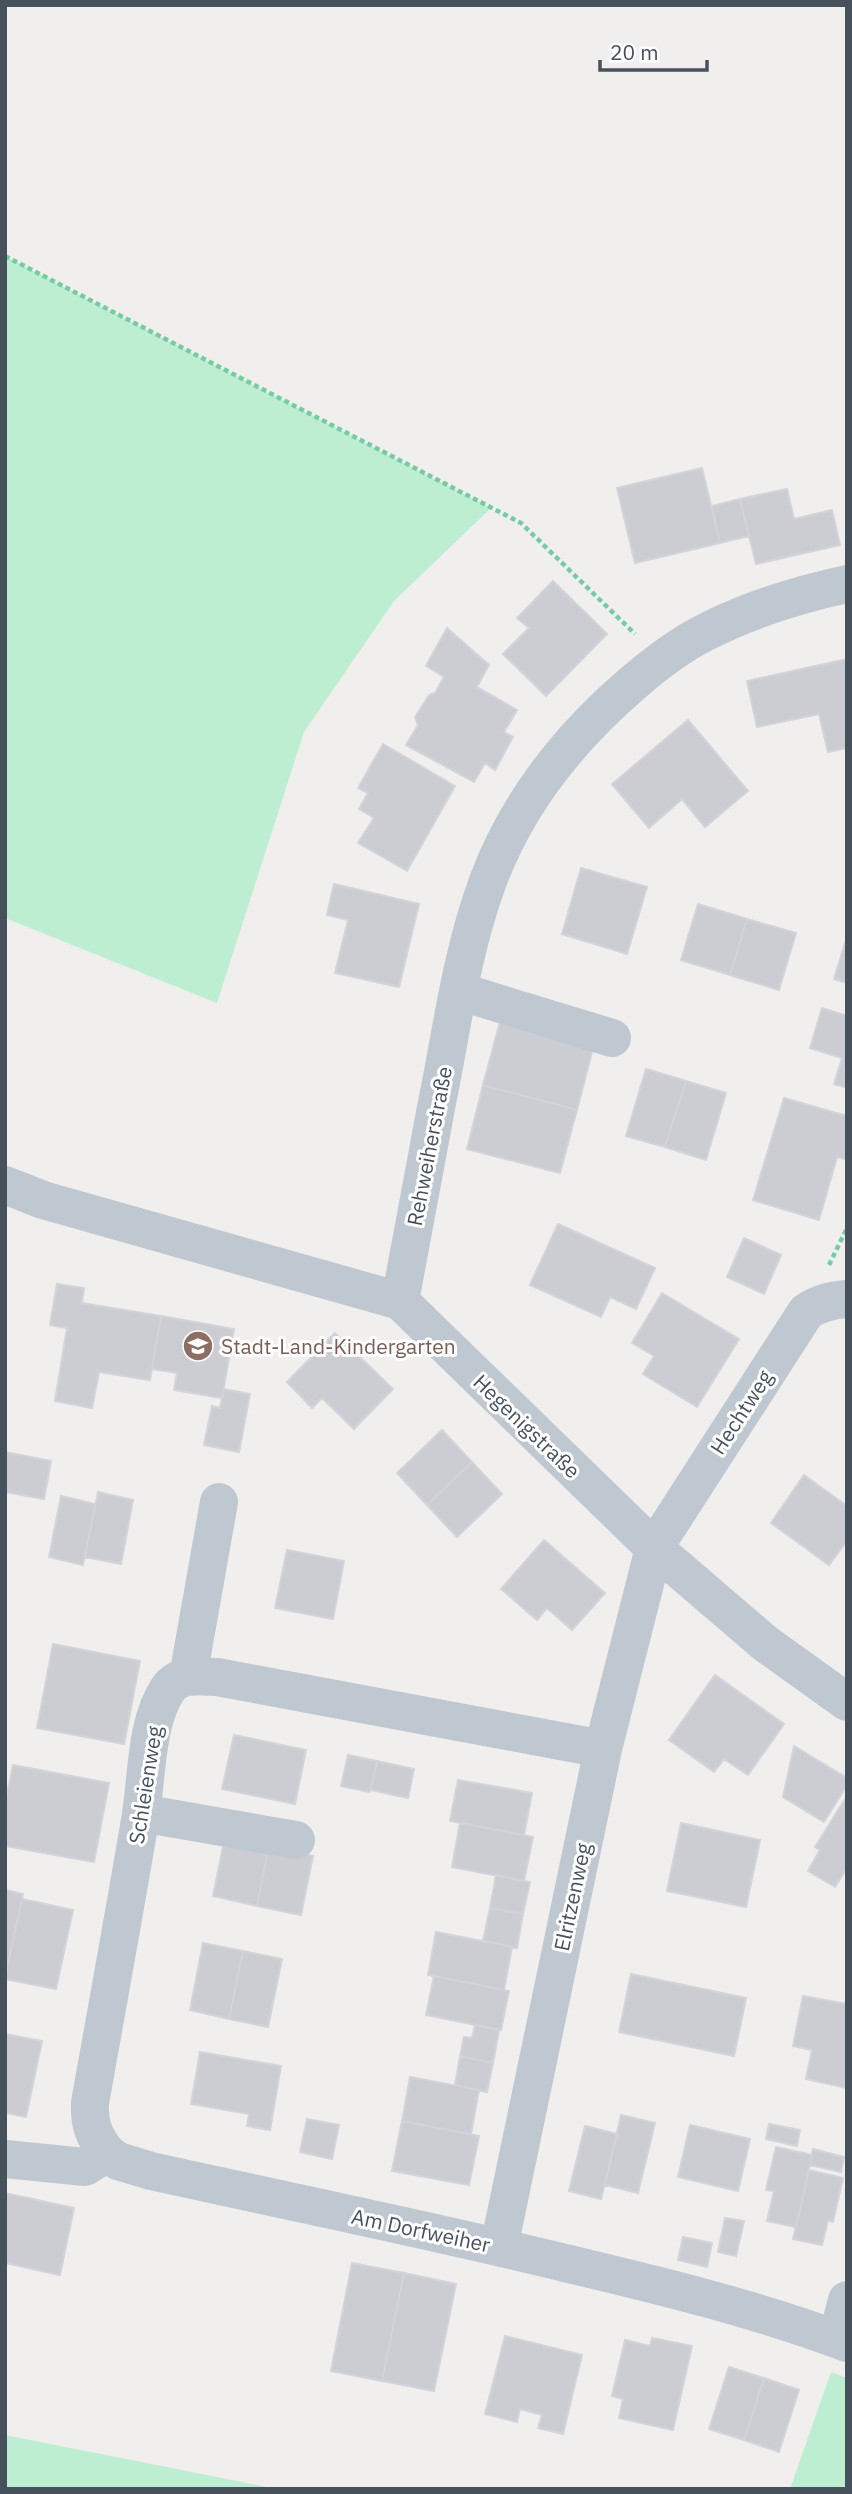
<svg xmlns="http://www.w3.org/2000/svg" width="852" height="2494" font-family="'IBM Plex Sans',sans-serif">
<style>
.green{fill:#bdeed1}
.building{fill:#cbcdd3;stroke:#d2d4da;stroke-width:2}
.lines{fill:none;stroke-linecap:round;stroke-linejoin:round}
.path{stroke:#75cca3;stroke-width:4.5;stroke-dasharray:5 3.5;stroke-linecap:butt}
.minor{stroke:#bfc8d0;stroke-width:38}
.labels{text-anchor:middle;dominant-baseline:central;stroke-width:6;stroke-linejoin:round;paint-order:stroke}
.street-label{font-size:21px;fill:#47515c;stroke:#fff}
.education-label{font-size:21px;fill:#785e54;stroke:#fff;text-anchor:start}
</style>
<rect width="100%" height="100%" fill="#f1eeee"/>
<path class="green" d="M 5,256 L 491,508 L 394,601 L 304,732 L 217,1003 L 5,918 Z
M 831,2372 L 847,2378 L 847,2489 L 790,2489 Z
M 5,2435 L 277,2489 L 5,2489 Z"/>
<path class="building" d="M 702,468 L 720,543 L 635,563 L 617,488 Z
M 787,489 L 794,519 L 832,510 L 840,545 L 756,564 L 740,499 Z
M 740,499 L 749,536 L 720,543 L 712,506 Z
M 553,581 L 607,634 L 546,696 L 503,654 L 529,628 L 517,618 Z
M 447,628 L 489,665 L 477,687 L 517,710 L 504,732 L 513,737 L 495,770 L 485,763 L 474,782 L 406,745 L 418,725 L 415,717 L 429,695 L 435,693 L 444,677 L 426,666 Z
M 847,659 L 847,748 L 828,752 L 819,714 L 757,727 L 747,681 Z
M 688,720 L 748,791 L 705,827 L 682,799 L 649,828 L 612,784 Z
M 383,744 L 455,786 L 407,871 L 358,843 L 374,818 L 359,809 L 368,793 L 358,788 Z
M 581,868 L 647,887 L 627,954 L 562,934 Z
M 334,884 L 419,904 L 399,987 L 335,973 L 348,920 L 327,915 Z
M 698,904 L 747,919 L 730,975 L 681,960 Z
M 747,919 L 796,933 L 779,990 L 730,975 Z
M 845,943 L 847,943 L 847,983 L 834,979 Z
M 822,1008 L 847,1016 L 847,1088 L 834,1084 L 842,1058 L 810,1048 Z
M 501,1018 L 594,1044 L 577,1110 L 483,1085 Z
M 646,1069 L 686,1081 L 665,1147 L 626,1136 Z
M 686,1081 L 726,1093 L 706,1160 L 665,1147 Z
M 483,1085 L 577,1110 L 560,1173 L 467,1149 Z
M 784,1098 L 847,1116 L 847,1160 L 837,1157 L 819,1220 L 753,1200 Z
M 558,1224 L 655,1268 L 636,1309 L 610,1297 L 601,1317 L 530,1285 Z
M 744,1238 L 781,1255 L 764,1294 L 727,1277 Z
M 57,1284 L 84,1288 L 82,1303 L 161,1316 L 150,1380 L 99,1372 L 92,1408 L 55,1401 L 67,1328 L 50,1325 Z
M 662,1293 L 739,1339 L 697,1407 L 643,1374 L 654,1356 L 632,1343 Z
M 161,1316 L 234,1329 L 222,1398 L 174,1390 L 177,1373 L 152,1369 Z
M 335,1333 L 393,1389 L 354,1429 L 322,1398 L 312,1408 L 287,1382 Z
M 224,1389 L 250,1394 L 239,1452 L 204,1445 L 212,1406 L 220,1408 Z
M 442,1430 L 472,1462 L 427,1505 L 397,1473 Z
M 5,1452 L 51,1461 L 44,1499 L 5,1492 Z
M 472,1462 L 502,1494 L 457,1537 L 427,1505 Z
M 804,1475 L 847,1506 L 847,1541 L 829,1565 L 771,1523 Z
M 98,1492 L 133,1500 L 121,1564 L 85,1557 Z
M 61,1496 L 95,1504 L 83,1565 L 49,1557 Z
M 544,1540 L 605,1593 L 572,1630 L 547,1608 L 537,1620 L 501,1589 Z
M 287,1550 L 344,1561 L 333,1619 L 275,1608 Z
M 53,1644 L 140,1661 L 124,1744 L 37,1728 Z
M 715,1675 L 784,1724 L 748,1775 L 724,1759 L 714,1772 L 669,1740 Z
M 234,1735 L 306,1750 L 295,1804 L 222,1789 Z
M 794,1746 L 847,1778 L 847,1785 L 824,1822 L 783,1797 Z
M 348,1755 L 377,1761 L 370,1792 L 341,1786 Z
M 377,1761 L 414,1769 L 408,1798 L 371,1790 Z
M 13,1765 L 109,1783 L 94,1862 L 5,1846 L 5,1805 Z
M 458,1780 L 532,1793 L 524,1835 L 450,1821 Z
M 847,1796 L 847,1868 L 835,1887 L 808,1871 L 820,1850 L 815,1847 Z
M 460,1823 L 533,1837 L 524,1881 L 452,1867 Z
M 681,1823 L 760,1840 L 746,1907 L 667,1891 Z
M 225,1837 L 269,1846 L 257,1906 L 213,1896 Z
M 269,1846 L 313,1856 L 301,1915 L 257,1906 Z
M 496,1875 L 530,1882 L 523,1914 L 490,1908 Z
M 5,1890 L 23,1894 L 6,1973 L 5,1973 Z
M 22,1899 L 73,1910 L 56,1989 L 5,1979 Z
M 490,1908 L 523,1914 L 517,1948 L 483,1941 Z
M 436,1932 L 512,1947 L 504,1990 L 428,1975 Z
M 203,1943 L 243,1951 L 229,2019 L 190,2010 Z
M 243,1951 L 282,1959 L 268,2027 L 229,2019 Z
M 631,1974 L 746,1998 L 734,2056 L 619,2032 Z
M 434,1976 L 509,1991 L 501,2030 L 426,2015 Z
M 803,1996 L 847,2004 L 847,2088 L 806,2079 L 812,2050 L 793,2046 Z
M 475,2025 L 499,2030 L 493,2063 L 460,2056 L 464,2037 L 472,2038 Z
M 5,2034 L 42,2041 L 26,2117 L 5,2113 Z
M 200,2052 L 281,2066 L 270,2130 L 247,2126 L 249,2114 L 191,2104 Z
M 460,2056 L 493,2063 L 487,2092 L 455,2085 Z
M 410,2077 L 479,2090 L 471,2134 L 402,2121 Z
M 621,2115 L 655,2123 L 638,2193 L 605,2185 Z
M 307,2119 L 339,2125 L 332,2159 L 300,2152 Z
M 402,2121 L 479,2136 L 469,2185 L 392,2171 Z
M 769,2124 L 800,2130 L 797,2146 L 766,2139 Z
M 690,2125 L 750,2139 L 738,2191 L 678,2177 Z
M 585,2126 L 617,2134 L 601,2199 L 569,2191 Z
M 776,2147 L 812,2155 L 796,2227 L 767,2221 L 774,2191 L 766,2190 Z
M 813,2149 L 844,2157 L 841,2172 L 810,2165 Z
M 809,2170 L 843,2178 L 833,2222 L 828,2220 L 822,2245 L 793,2239 Z
M 5,2193 L 74,2208 L 60,2275 L 5,2263 Z
M 725,2218 L 744,2221 L 736,2256 L 718,2252 Z
M 683,2237 L 712,2243 L 707,2267 L 678,2260 Z
M 352,2263 L 404,2273 L 382,2381 L 331,2371 Z
M 404,2273 L 456,2284 L 434,2391 L 382,2381 Z
M 505,2336 L 582,2355 L 563,2434 L 538,2428 L 542,2415 L 520,2409 L 517,2422 L 485,2414 Z
M 652,2338 L 692,2346 L 673,2430 L 619,2418 L 623,2399 L 612,2396 L 625,2340 L 650,2346 Z
M 729,2367 L 764,2378 L 744,2440 L 709,2429 Z
M 764,2378 L 799,2390 L 779,2452 L 744,2440 Z"/>
<g class="lines">
<path class="path" d="M 5,256 L 521,523 L 635,634
M 829,1265 L 847,1228"/>
<path class="minor" d="M 458,991 L 612,1038
M 5,1185 L 43,1200 L 400,1301 L 654,1548 L 766,1644 L 847,1702
M 400,1301 C 414,1224 428,1148 443,1072 C 455,1007 465,943 488,881 C 517,803 570,737 633,683 C 655,664 677,647 702,634 C 748,610 796,595 847,584
M 188,1677 L 219,1502
M 141,1813 L 296,1840
M 107,2153 C 94,2137 89,2124 90,2103 C 107,2007 125,1910 141,1814 C 147,1776 146,1721 168,1689 C 179,1673 199,1676 217,1677 L 603,1749
M 5,2159 L 85,2167 L 107,2153 L 118,2161 L 151,2171 C 287,2201 425,2229 561,2262 C 657,2285 754,2308 847,2343
M 499,2247 L 603,1749 L 654,1548 L 806,1312 C 819,1303 832,1300 847,1299
M 837,2339 L 847,2300"/>
</g>
<defs>
<g id="school-disc" transform="scale(1.575)"><circle r="9.5" fill="#8d6e63" stroke="#fff"/><path d="M0-5L7-2L0 1L-7-2ZM-4 1L0 2.5L4 1V4Q0 6-4 4Z" fill="#fff"/></g>
</defs>
<g fill-rule="evenodd">
<use href="#school-disc" x="198" y="1346"/>
</g>
<g class="labels">
<g class="street-label">
<text transform="translate(429 1146) rotate(-79)">Rehweiherstraße</text>
<text transform="translate(741 1412) rotate(-57)">Hechtweg</text>
<text transform="translate(527 1426) rotate(44)">Hegenigstraße</text>
<text transform="translate(145 1785) rotate(-81)">Schleienweg</text>
<text transform="translate(572 1897) rotate(-78)">Elritzenweg</text>
<text transform="translate(421 2230) rotate(12)">Am Dorfweiher</text>
</g>
<g class="education-label">
<text x="221" y="1346">Stadt-Land-Kindergarten</text>
</g>
</g>
<rect width="852" height="2494" fill="none" stroke="#47515c" stroke-width="14"/>
<path d="M600 60v10h107v-10" fill="none" stroke="#47515c" stroke-width="3.5"/>
<text x="610" y="60" font-size="21" fill="#47515c" stroke="#ffffff" stroke-width="5" paint-order="stroke">20 m</text>
</svg>
